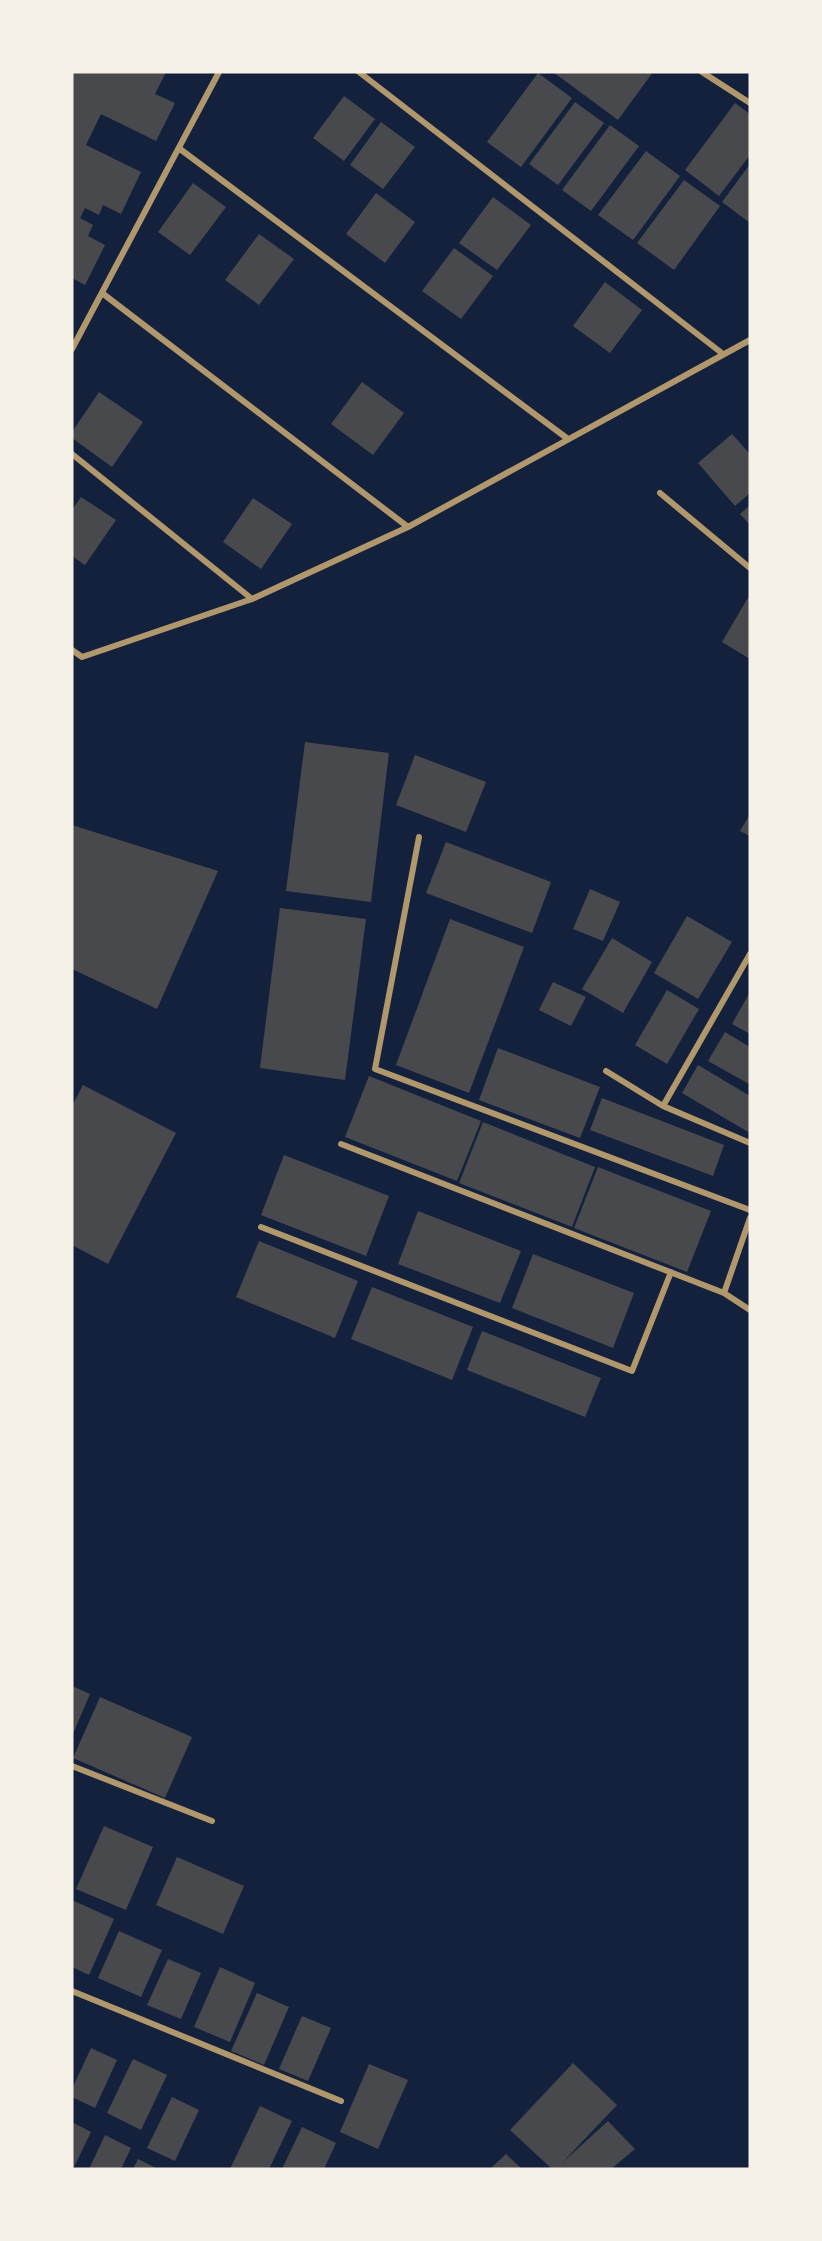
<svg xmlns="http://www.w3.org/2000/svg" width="822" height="2241" font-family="Manrope,sans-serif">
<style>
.building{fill:#48494c}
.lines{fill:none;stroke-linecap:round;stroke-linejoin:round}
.minor{stroke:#b1986c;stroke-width:6}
</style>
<rect width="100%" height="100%" fill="#14213d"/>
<path class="building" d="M 72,72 L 166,72 L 155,94 L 175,103 L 156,141 L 101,114 L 86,145 L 141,172 L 121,214 L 103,205 L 99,215 L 85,208 L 80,218 L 93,225 L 88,236 L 105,245 L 85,285 L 72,278 Z
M 553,72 L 653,72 L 618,120 Z
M 538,73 L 572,98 L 521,167 L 487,142 Z
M 344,96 L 375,119 L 344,161 L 313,138 Z
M 575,102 L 604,123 L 558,185 L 529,164 Z
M 735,103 L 750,114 L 750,155 L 719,196 L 685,170 Z
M 381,122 L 415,147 L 383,189 L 350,165 Z
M 610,125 L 639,146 L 591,211 L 562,190 Z
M 646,151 L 680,176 L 633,240 L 598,215 Z
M 750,164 L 750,223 L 722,202 Z
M 684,180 L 720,206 L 674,270 L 637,243 Z
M 193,183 L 226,207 L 190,255 L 158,232 Z
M 376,193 L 415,222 L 385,263 L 346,234 Z
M 493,197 L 531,225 L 497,270 L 459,243 Z
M 259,234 L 294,259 L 259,305 L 225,280 Z
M 454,248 L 493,276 L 461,319 L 422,291 Z
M 605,282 L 642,310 L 610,353 L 573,326 Z
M 362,382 L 404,413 L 373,455 L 331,424 Z
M 99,392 L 143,422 L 112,467 L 72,438 L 72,432 Z
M 732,434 L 750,454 L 750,493 L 735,506 L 698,463 Z
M 81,497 L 116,520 L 85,565 L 72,556 L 72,510 Z
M 253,498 L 292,524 L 261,569 L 223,542 Z
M 750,505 L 750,525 L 740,514 Z
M 749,596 L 750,597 L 750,659 L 722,642 Z
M 305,742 L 389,753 L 371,902 L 286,891 Z
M 415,755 L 486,782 L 466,832 L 396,805 Z
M 750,814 L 750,836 L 740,831 Z
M 72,825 L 218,871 L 157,1009 L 72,969 Z
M 446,842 L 551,882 L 532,933 L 426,893 Z
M 590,889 L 620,902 L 603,941 L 573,929 Z
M 280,908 L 366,919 L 345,1080 L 260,1068 Z
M 687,916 L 732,942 L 698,999 L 654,973 Z
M 450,919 L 524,947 L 469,1093 L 396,1065 Z
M 612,938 L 652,962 L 623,1013 L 582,989 Z
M 553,982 L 586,997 L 571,1026 L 539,1010 Z
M 667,990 L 699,1009 L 667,1064 L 635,1045 Z
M 750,992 L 750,1034 L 732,1024 Z
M 725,1032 L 750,1047 L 749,1084 L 708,1061 Z
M 498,1048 L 600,1087 L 580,1138 L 479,1100 Z
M 698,1065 L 750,1096 L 750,1133 L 682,1093 Z
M 369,1076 L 481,1121 L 457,1181 L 345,1137 Z
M 83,1085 L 176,1133 L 108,1264 L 72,1245 L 72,1106 Z
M 602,1098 L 724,1145 L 713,1176 L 590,1130 Z
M 483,1122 L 595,1167 L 572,1227 L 459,1183 Z
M 284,1155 L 389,1196 L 366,1256 L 261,1215 Z
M 598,1167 L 711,1211 L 687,1272 L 574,1228 Z
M 418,1211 L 521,1251 L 500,1303 L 398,1264 Z
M 259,1241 L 358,1281 L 335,1338 L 236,1297 Z
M 533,1254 L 634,1293 L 613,1348 L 512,1308 Z
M 372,1287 L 473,1327 L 452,1380 L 351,1339 Z
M 482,1331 L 601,1378 L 585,1417 L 467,1370 Z
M 72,1686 L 90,1694 L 72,1736 Z
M 100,1697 L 192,1737 L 165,1798 L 73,1758 Z
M 104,1826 L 153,1847 L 126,1910 L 76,1889 Z
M 177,1857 L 244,1886 L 223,1934 L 156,1905 Z
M 72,1900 L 114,1919 L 89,1975 L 72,1967 Z
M 119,1931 L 162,1950 L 141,1997 L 98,1978 Z
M 168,1959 L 201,1973 L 181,2019 L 147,2005 Z
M 220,1967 L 255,1983 L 230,2042 L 194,2027 Z
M 257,1993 L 289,2007 L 264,2065 L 231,2051 Z
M 302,2016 L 331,2028 L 308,2081 L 279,2069 Z
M 91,2048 L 117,2060 L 95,2108 L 72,2097 L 72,2089 Z
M 133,2059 L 167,2075 L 141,2130 L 107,2113 Z
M 573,2063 L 617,2105 L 562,2163 L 608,2121 L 635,2149 L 611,2169 L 552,2169 L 510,2130 Z
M 369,2064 L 408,2080 L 378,2149 L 340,2132 Z
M 172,2097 L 199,2110 L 175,2161 L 147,2148 Z
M 260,2106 L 292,2121 L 269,2169 L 230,2169 Z
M 72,2122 L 91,2132 L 73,2169 L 72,2169 Z
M 302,2127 L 336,2143 L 324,2169 L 282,2169 Z
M 105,2135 L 131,2148 L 121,2169 L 89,2169 Z
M 506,2154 L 522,2169 L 490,2169 Z
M 138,2159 L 158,2169 L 133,2169 Z"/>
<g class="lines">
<path class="minor" d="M 359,72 L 723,354
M 702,72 L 750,103
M 180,149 L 568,439
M 102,293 L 408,527
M 72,349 L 219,72
M 72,454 L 252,599
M 660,493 L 750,568
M 72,650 L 82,657 L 252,599 L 408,527 L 750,340
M 419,837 L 375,1069 L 750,1210
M 606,1071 L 663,1106 L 750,1143
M 663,1106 L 750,954
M 341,1144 L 724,1293
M 750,1218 L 724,1293 L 750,1310
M 261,1227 L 632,1371 L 671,1272
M 72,1766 L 212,1821
M 72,1991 L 341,2101"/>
</g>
<rect width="822" height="2241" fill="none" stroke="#f6f1e7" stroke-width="147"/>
</svg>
